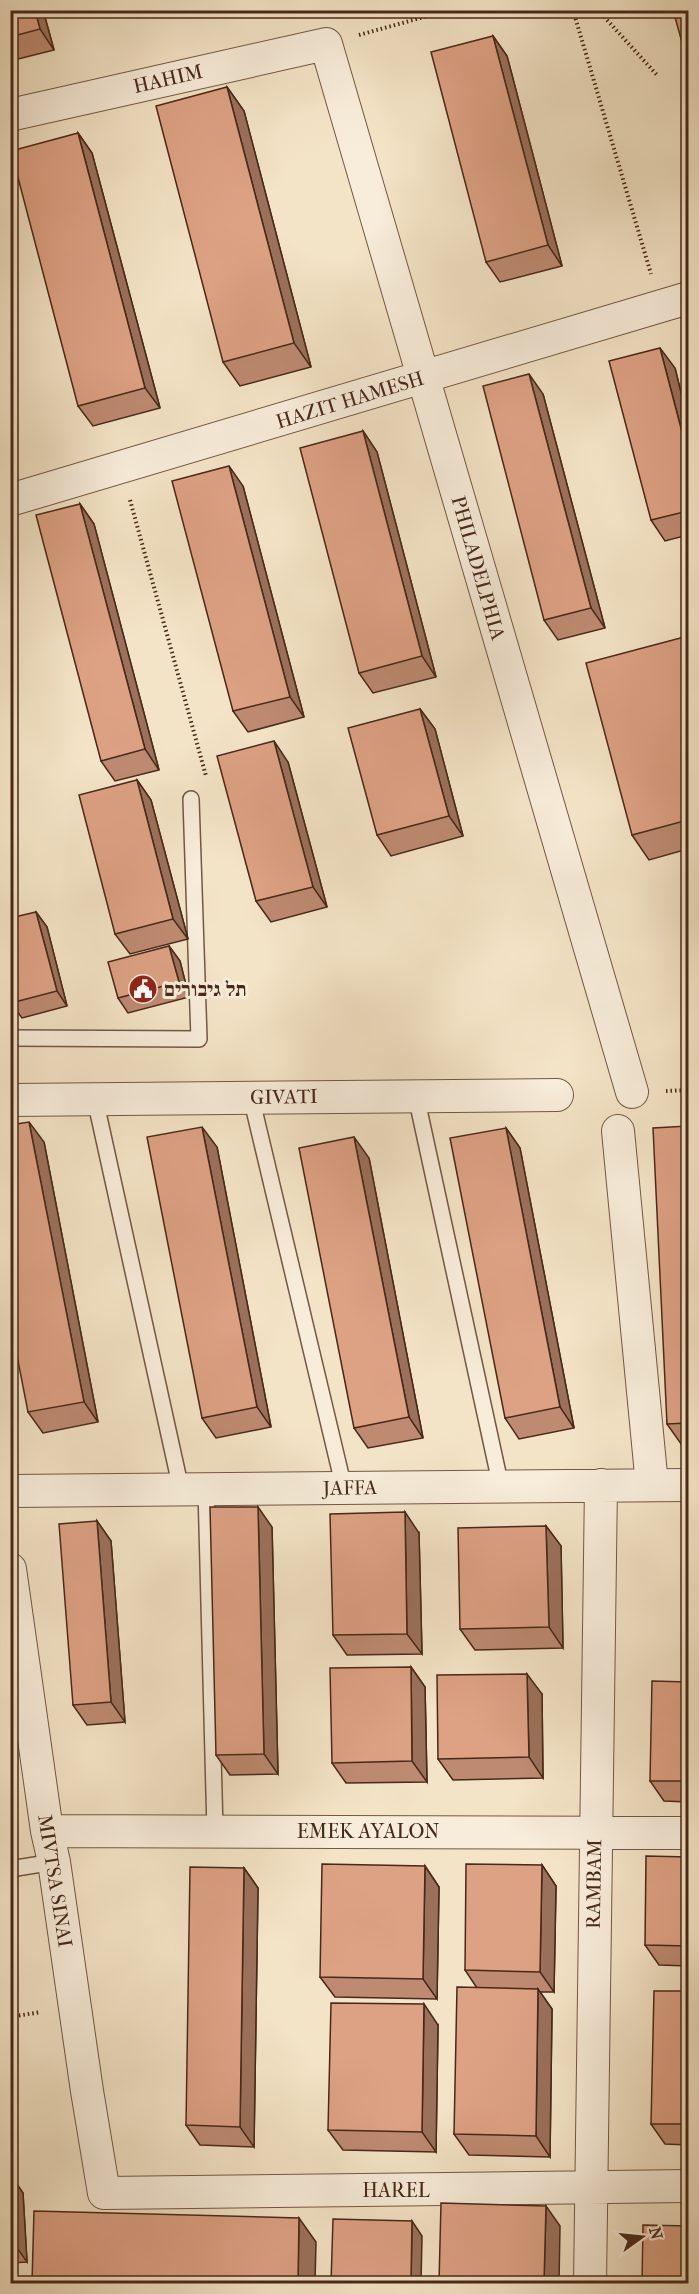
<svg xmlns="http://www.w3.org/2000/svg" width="699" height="2294" font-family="'IM FELL French Canon','Frank Ruhl Libre',serif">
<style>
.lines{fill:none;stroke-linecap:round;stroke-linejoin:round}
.service-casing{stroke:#735744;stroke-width:18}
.minor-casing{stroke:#735744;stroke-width:34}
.path{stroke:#482818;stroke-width:4;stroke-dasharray:1.5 3;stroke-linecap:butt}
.service{stroke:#f8eddb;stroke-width:15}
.minor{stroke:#f8eddb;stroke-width:32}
.wall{fill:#be8a72;stroke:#482818;stroke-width:1.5}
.shaded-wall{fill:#9b715c;stroke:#482818;stroke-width:1.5}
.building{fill:#dda184;stroke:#482818;stroke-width:1.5}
.labels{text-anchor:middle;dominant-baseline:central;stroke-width:6;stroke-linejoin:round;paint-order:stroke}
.street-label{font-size:20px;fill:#482818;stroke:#f8eddb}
.poi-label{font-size:20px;font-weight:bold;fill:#482818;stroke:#f8eddb;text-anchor:start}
</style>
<rect width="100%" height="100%" fill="#f4e4c7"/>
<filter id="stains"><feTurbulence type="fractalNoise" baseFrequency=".00333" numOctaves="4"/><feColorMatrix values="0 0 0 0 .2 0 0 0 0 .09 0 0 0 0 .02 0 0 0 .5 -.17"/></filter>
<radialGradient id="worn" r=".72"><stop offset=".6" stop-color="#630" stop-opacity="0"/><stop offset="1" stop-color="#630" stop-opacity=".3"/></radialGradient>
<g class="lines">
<g class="service-casing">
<path id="service" d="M 10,1038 L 199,1039 L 191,799
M 416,1096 L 501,1487
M 251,1097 L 344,1488
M 95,1099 L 181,1489
M 206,1489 L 215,1831
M 10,1869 L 54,1862"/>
</g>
<g class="minor-casing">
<path id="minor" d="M 10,115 L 326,44 L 632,1092
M 10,500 L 688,298
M 10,1100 L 557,1095
M 618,1131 L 652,1485
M 10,1491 L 688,1485
M 10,1569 L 47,1831 L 54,1862 L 87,2091 L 104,2193 L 688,2186
M 47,1831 L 688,1833
M 590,2284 L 601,1485"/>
</g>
<path class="path" d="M 573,10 L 651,274
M 598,10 L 657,75
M 359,35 L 449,10
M 130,500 L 206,776
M 666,1091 L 688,1090
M 10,2017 L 41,2012"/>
<use href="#service" class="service"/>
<use href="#minor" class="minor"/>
</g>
<path class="wall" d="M 10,10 L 43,10 L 54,50 L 10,61 Z
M 493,36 L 507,56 L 562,266 L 500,282 L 486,262 Z
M 227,87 L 244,111 L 311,367 L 240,386 L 223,362 Z
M 78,133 L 92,153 L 160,408 L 93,426 L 78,406 Z
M 675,368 L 688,421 L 688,535 L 665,541 L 651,520 Z
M 543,394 L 605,628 L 558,640 L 544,620 Z
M 363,431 L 377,452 L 436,677 L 373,693 L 359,673 Z
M 243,486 L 304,717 L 248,732 L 233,711 Z
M 80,504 L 94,524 L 159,770 L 115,781 L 101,761 Z
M 688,636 L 688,849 L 649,860 L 632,835 Z
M 420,709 L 435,729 L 463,836 L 391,856 L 377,835 Z
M 288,762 L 327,907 L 271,922 L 256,901 Z
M 137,780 L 151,800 L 188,939 L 130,954 L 115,934 Z
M 36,912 L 47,927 L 67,1006 L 22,1018 L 11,1003 Z
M 169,946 L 180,961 L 189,997 L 128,1013 L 118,998 Z
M 688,1126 L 688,1448 L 684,1448 L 667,1424 Z
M 506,1128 L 520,1148 L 574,1428 L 519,1439 L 505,1418 Z
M 44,1142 L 98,1422 L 43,1433 L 28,1412 Z
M 217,1147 L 271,1427 L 216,1438 L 202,1418 Z
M 369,1158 L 423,1438 L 368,1448 L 354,1428 Z
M 97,1521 L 111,1541 L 125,1722 L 87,1725 L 73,1705 Z
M 546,1526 L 561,1546 L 563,1648 L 475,1650 L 460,1629 Z
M 272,1527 L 278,1774 L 230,1775 L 216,1755 Z
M 419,1533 L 422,1654 L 347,1655 L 333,1635 Z
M 411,1667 L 425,1687 L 427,1782 L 346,1783 L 332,1763 Z
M 688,1682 L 688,1802 L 664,1801 L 650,1781 Z
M 542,1694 L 543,1778 L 453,1780 L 438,1759 Z
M 688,1857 L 688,1966 L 659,1965 L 645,1945 Z
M 542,1865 L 556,1886 L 554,1992 L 540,1992 L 552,2009 L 550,2157 L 469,2155 L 454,2134 L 477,1988 L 465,1970 Z
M 425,1866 L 439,1887 L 437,1999 L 335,1997 L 320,1977 Z
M 244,1868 L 258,1888 L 254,2147 L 200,2145 L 186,2125 Z
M 688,1991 L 688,2145 L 665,2144 L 651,2124 Z
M 438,2025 L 436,2152 L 343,2150 L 328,2130 Z
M 10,2174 L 23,2193 L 27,2262 L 10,2263 Z"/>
<path class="shaded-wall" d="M 35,10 L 43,10 L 54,50 L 40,29 Z
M 493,36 L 507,56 L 562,266 L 548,245 Z
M 227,87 L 244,111 L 311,367 L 294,343 Z
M 78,133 L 92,153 L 160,408 L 145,388 Z
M 660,348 L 675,368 L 688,421 L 688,455 Z
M 529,374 L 543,394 L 605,628 L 591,608 Z
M 363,431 L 377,452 L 436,677 L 422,656 Z
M 229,466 L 243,486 L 304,717 L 290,697 Z
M 80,504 L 94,524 L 159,770 L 145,749 Z
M 420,709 L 435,729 L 463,836 L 449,816 Z
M 274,741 L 288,762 L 327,907 L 313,887 Z
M 137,780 L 151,800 L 188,939 L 173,919 Z
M 36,912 L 47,927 L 67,1006 L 57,991 Z
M 169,946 L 180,961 L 189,997 L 179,982 Z
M 29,1122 L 44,1142 L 98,1422 L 84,1402 Z
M 202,1127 L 217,1147 L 271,1427 L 257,1407 Z
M 506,1128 L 520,1148 L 574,1428 L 560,1407 Z
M 354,1137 L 369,1158 L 423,1438 L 409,1417 Z
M 258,1507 L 272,1527 L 278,1774 L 264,1754 Z
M 405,1512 L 419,1533 L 422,1654 L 407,1634 Z
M 97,1521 L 111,1541 L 125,1722 L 111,1702 Z
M 546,1526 L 561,1546 L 563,1648 L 549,1627 Z
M 411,1667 L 425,1687 L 427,1782 L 412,1761 Z
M 527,1674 L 542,1694 L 543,1778 L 529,1757 Z
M 542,1865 L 556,1886 L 554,1992 L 540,1972 Z
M 425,1866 L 439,1887 L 437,1999 L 423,1979 Z
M 244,1868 L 258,1888 L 254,2147 L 240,2127 Z
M 538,1989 L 552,2009 L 550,2157 L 536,2136 Z
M 424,2004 L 438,2025 L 436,2152 L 422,2132 Z
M 10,2174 L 23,2193 L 27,2262 L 10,2238 Z
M 546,2206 L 560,2226 L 559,2283 L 544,2283 Z
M 299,2218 L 316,2242 L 315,2283 L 298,2283 Z
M 412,2221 L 422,2236 L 421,2283 L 411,2283 Z"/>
<path class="building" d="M 10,10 L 35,10 L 40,29 L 10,37 Z
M 673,10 L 688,10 L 688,64 Z
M 493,36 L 548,245 L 486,262 L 431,52 Z
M 227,87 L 294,343 L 223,362 L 156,106 Z
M 78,133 L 145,388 L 78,406 L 11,151 Z
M 660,348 L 688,455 L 688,511 L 651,520 L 609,361 Z
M 529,374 L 591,608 L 544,620 L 483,386 Z
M 363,431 L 422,656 L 359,673 L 300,448 Z
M 229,466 L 290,697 L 233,711 L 172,481 Z
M 80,504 L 145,749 L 101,761 L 36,515 Z
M 688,636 L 688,820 L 632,835 L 586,663 Z
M 420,709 L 449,816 L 377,835 L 348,728 Z
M 274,741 L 313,887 L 256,901 L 217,756 Z
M 137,780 L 173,919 L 115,934 L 79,795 Z
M 36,912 L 57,991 L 11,1003 L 10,999 L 10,918 Z
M 169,946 L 179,982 L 118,998 L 108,962 Z
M 29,1122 L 84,1402 L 28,1412 L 10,1320 L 10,1125 Z
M 688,1126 L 688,1423 L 667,1424 L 653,1128 Z
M 202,1127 L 257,1407 L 202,1418 L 147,1137 Z
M 506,1128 L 560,1407 L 505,1418 L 450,1138 Z
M 354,1137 L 409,1417 L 354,1428 L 299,1148 Z
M 210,1507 L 258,1507 L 264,1754 L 216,1755 Z
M 405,1512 L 407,1634 L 333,1635 L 330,1514 Z
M 97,1521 L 111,1702 L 73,1705 L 59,1524 Z
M 546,1526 L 549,1627 L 460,1629 L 458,1528 Z
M 682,1531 L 688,1531 L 688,1643 L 687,1643 Z
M 411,1667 L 412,1761 L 332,1763 L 330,1668 Z
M 527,1674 L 529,1757 L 438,1759 L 437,1675 Z
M 652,1681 L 688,1682 L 688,1781 L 650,1781 Z
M 646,1856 L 688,1857 L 688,1946 L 645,1945 Z
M 322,1864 L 425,1866 L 423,1979 L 320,1977 Z
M 466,1864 L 542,1865 L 540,1972 L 465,1970 Z
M 190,1867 L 244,1868 L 240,2127 L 186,2125 Z
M 457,1987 L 538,1989 L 536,2136 L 454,2134 Z
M 654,1991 L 688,1991 L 688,2124 L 651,2124 Z
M 331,2003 L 424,2004 L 422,2132 L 328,2130 Z
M 441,2203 L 546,2206 L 544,2283 L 439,2283 Z
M 34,2211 L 299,2218 L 298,2283 L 32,2283 Z
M 333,2219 L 412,2221 L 411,2283 L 331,2283 Z
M 643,2225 L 688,2226 L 688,2283 L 642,2283 Z"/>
<defs>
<g id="civic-disc" transform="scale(1.5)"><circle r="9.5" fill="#8f2418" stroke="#f8eddb"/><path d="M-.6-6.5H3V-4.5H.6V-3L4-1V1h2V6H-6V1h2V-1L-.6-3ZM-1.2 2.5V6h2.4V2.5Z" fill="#fff"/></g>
</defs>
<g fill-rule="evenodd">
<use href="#civic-disc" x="143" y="989"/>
</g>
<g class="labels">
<g class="street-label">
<text transform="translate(168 79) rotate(-13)">HAHIM</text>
<text transform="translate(350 400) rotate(-17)">HAZIT HAMESH</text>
<text transform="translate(478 568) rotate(74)">PHILADELPHIA</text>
<text transform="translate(284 1097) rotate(-1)">GIVATI</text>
<text transform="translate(350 1488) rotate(-1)">JAFFA</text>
<text x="368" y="1831">EMEK AYALON</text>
<text transform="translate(55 1881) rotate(81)">MIVTSA SINAI</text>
<text transform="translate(594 1884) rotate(-89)">RAMBAM</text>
<text x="396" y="2190">HAREL</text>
</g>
<g class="poi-label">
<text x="164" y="989">תל גיבורים</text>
</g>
</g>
<rect width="699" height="2294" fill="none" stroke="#f4e4c7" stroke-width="36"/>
<rect x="12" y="12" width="675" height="2270" fill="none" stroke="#482818" stroke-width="3"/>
<rect x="18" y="18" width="663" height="2258" fill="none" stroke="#482818" stroke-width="1.5"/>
<g transform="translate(642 2237) rotate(75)" stroke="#f8eddb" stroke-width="4.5" paint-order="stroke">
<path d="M0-4.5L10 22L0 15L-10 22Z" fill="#482818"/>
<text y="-9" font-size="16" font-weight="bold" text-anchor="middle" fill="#482818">N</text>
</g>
<rect width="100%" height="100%" filter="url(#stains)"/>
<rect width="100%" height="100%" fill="url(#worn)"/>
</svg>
